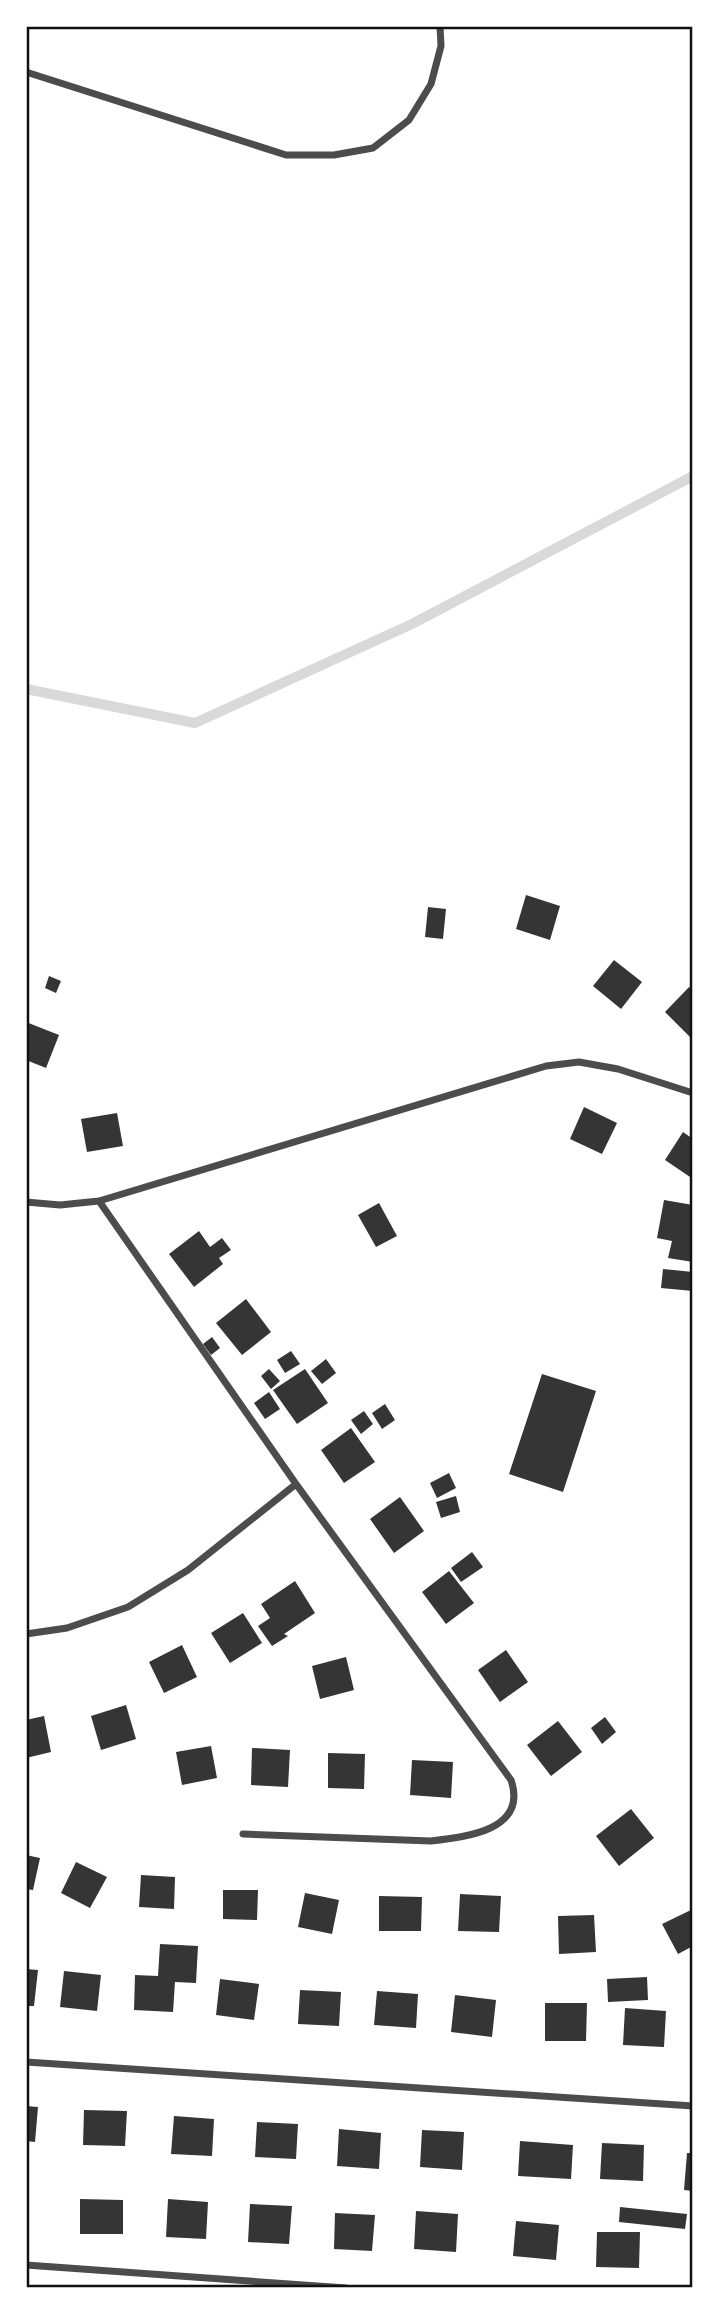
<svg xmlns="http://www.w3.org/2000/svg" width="719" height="2314" font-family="Quicksand,sans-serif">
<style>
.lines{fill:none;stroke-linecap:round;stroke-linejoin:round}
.stream{stroke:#d9d9d9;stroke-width:10}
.building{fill:#353535}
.minor{stroke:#4c4c4c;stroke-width:7}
.neatline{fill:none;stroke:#111;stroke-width:2.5}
</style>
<rect width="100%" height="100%" fill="#fff"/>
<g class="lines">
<path class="stream" d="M 26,689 L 195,723 L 412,624 L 693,476"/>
</g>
<path class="building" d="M 526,895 L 560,906 L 550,940 L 516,929 Z
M 428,907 L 446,909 L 443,939 L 425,937 Z
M 614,960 L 642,982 L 621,1009 L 593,986 Z
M 49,976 L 61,981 L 56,993 L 45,988 Z
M 689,987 L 693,991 L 693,1034 L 690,1037 L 665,1012 Z
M 26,1022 L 59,1035 L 46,1068 L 26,1060 Z
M 584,1107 L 617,1123 L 602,1154 L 570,1139 Z
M 117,1113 L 123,1146 L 87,1152 L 81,1119 Z
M 683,1132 L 693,1139 L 693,1179 L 665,1160 Z
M 664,1200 L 693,1205 L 693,1262 L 668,1258 L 672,1241 L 657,1238 Z
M 379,1203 L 397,1236 L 376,1247 L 358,1215 Z
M 199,1231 L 210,1247 L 222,1238 L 231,1250 L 219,1258 L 223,1264 L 194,1287 L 169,1254 Z
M 663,1269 L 693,1272 L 693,1291 L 661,1288 Z
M 246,1299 L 271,1332 L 242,1355 L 216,1323 Z
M 212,1337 L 220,1348 L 211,1355 L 203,1344 Z
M 291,1351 L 300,1364 L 285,1373 L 277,1360 Z
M 326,1359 L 336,1373 L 322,1384 L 311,1371 Z
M 269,1369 L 280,1381 L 271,1389 L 261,1376 Z
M 305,1369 L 328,1403 L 297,1424 L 273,1390 Z
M 542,1374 L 596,1391 L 563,1492 L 509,1474 Z
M 269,1392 L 280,1409 L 265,1419 L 254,1403 Z
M 385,1404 L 395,1420 L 382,1429 L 372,1413 Z
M 364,1411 L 373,1424 L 361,1434 L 351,1420 Z
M 351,1428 L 375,1462 L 344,1483 L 321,1450 Z
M 449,1473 L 456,1488 L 437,1498 L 430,1483 Z
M 456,1496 L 460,1512 L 441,1518 L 436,1502 Z
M 400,1497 L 424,1531 L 394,1553 L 370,1519 Z
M 472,1552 L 483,1567 L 461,1582 L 451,1568 Z
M 449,1571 L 474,1603 L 446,1624 L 422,1592 Z
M 295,1581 L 315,1613 L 284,1634 L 288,1636 L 272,1646 L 258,1626 L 270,1618 L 261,1604 Z
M 243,1613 L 262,1643 L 230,1663 L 211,1633 Z
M 182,1645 L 197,1677 L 164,1693 L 149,1662 Z
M 506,1650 L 528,1682 L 500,1702 L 478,1670 Z
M 346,1657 L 354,1690 L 320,1699 L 312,1666 Z
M 126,1705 L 136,1739 L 101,1750 L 91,1716 Z
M 44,1716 L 51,1752 L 26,1758 L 26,1720 Z
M 605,1717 L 616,1732 L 602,1744 L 591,1728 Z
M 558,1721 L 582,1752 L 551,1776 L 527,1745 Z
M 211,1746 L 217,1778 L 182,1785 L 176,1752 Z
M 252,1748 L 290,1750 L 288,1787 L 251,1785 Z
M 328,1753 L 365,1754 L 364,1789 L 328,1788 Z
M 412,1760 L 453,1762 L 451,1798 L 410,1795 Z
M 631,1809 L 654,1838 L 619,1866 L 596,1836 Z
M 26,1855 L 40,1858 L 33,1890 L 26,1889 Z
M 76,1862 L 107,1877 L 90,1908 L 61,1893 Z
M 141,1875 L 175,1877 L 174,1909 L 139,1907 Z
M 223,1890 L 258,1890 L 257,1920 L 223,1919 Z
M 305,1893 L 339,1900 L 332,1934 L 298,1927 Z
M 460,1894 L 501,1896 L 499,1932 L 458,1931 Z
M 379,1896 L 422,1897 L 421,1931 L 379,1931 Z
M 693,1909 L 693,1946 L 678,1954 L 662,1924 Z
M 594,1915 L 596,1952 L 559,1954 L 558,1916 Z
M 160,1944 L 198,1946 L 196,1983 L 175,1982 L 173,2012 L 134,2010 L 135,1975 L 158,1976 Z
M 26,1969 L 38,1970 L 34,2006 L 26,2006 Z
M 64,1971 L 101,1975 L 97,2011 L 60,2007 Z
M 647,1977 L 648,2000 L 608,2002 L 607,1979 Z
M 220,1979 L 259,1984 L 254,2020 L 216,2015 Z
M 300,1990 L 341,1992 L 339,2026 L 298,2024 Z
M 377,1991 L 418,1994 L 416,2028 L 374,2025 Z
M 455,1995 L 496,2000 L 492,2037 L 451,2032 Z
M 545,2003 L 587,2003 L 586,2041 L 545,2041 Z
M 625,2008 L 666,2011 L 664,2047 L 623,2045 Z
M 26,2106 L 38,2107 L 35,2142 L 26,2141 Z
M 84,2110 L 127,2111 L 125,2146 L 83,2145 Z
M 174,2116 L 214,2119 L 212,2156 L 171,2154 Z
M 257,2122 L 298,2124 L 296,2159 L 255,2157 Z
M 339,2129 L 381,2133 L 379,2169 L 337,2166 Z
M 422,2130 L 464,2132 L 462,2170 L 420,2167 Z
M 520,2141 L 573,2145 L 571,2179 L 518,2176 Z
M 602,2143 L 644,2145 L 643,2181 L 600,2179 Z
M 687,2153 L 693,2153 L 693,2191 L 684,2190 Z
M 80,2199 L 123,2200 L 123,2234 L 80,2234 Z
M 168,2199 L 208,2202 L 206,2239 L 166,2237 Z
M 250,2204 L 292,2206 L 289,2244 L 248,2242 Z
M 620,2207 L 687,2214 L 685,2229 L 619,2222 Z
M 416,2211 L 458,2214 L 456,2252 L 414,2249 Z
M 335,2213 L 375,2215 L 372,2251 L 334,2249 Z
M 516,2221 L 559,2225 L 556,2260 L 513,2256 Z
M 597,2232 L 640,2232 L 639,2268 L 596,2267 Z"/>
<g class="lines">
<path class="minor" d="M 26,72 L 286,155 L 334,155 L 373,148 L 409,120 L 431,84 L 441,46 L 440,26
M 99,1201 L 296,1484 L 511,1780 C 528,1830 467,1837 431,1841 L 243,1834
M 26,1202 L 60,1205 L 99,1201 L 546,1066 L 579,1062 L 618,1069 L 693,1093
M 26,1634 L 67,1628 L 128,1607 L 188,1570 L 296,1484
M 26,2062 L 693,2106
M 26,2265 L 346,2288"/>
</g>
<rect width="719" height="2314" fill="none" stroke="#ffffff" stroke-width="56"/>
<rect x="28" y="28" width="663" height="2258" class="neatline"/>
</svg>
